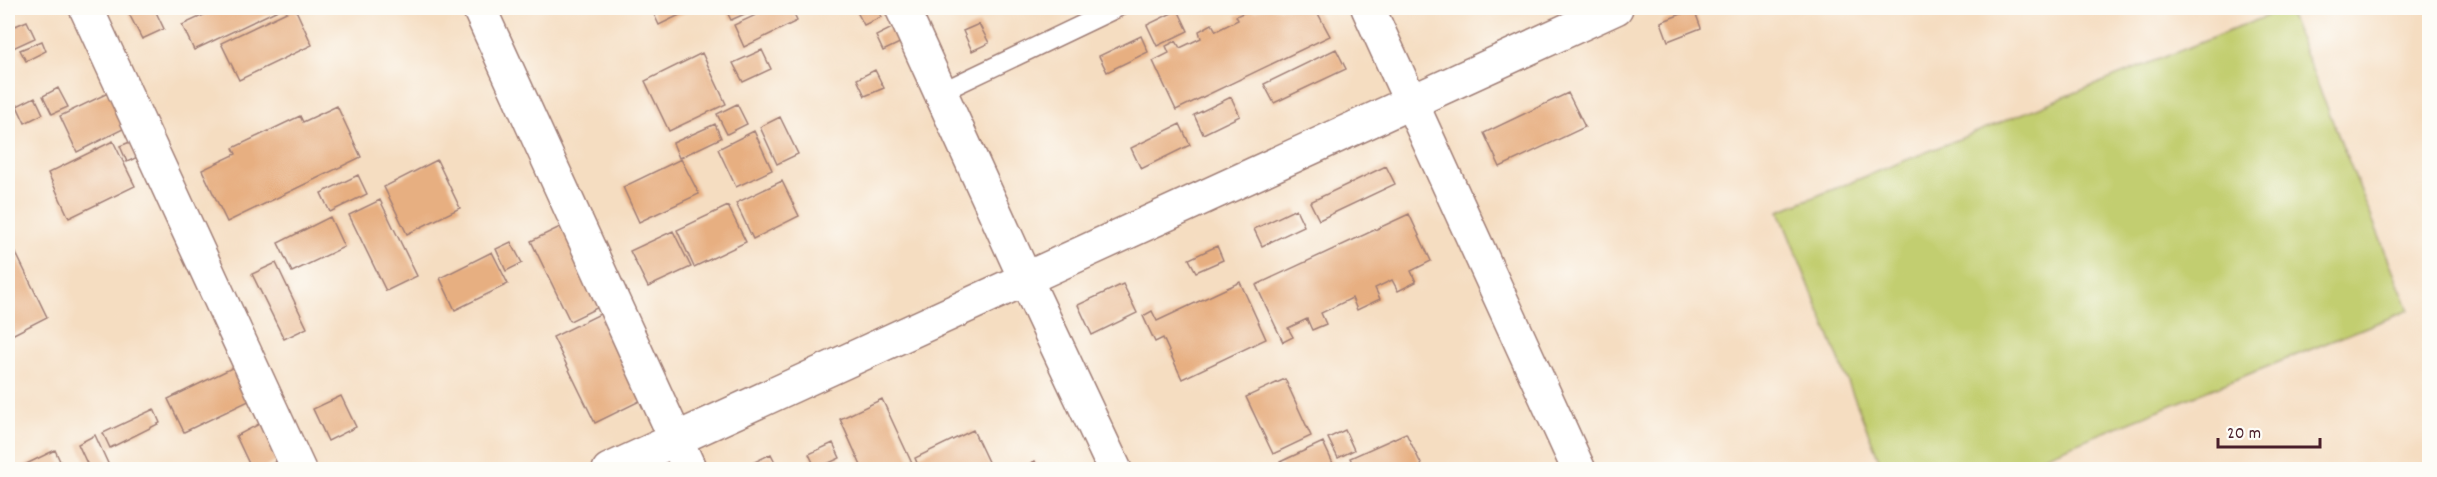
<svg xmlns="http://www.w3.org/2000/svg" width="2437" height="477" font-family="Dekko,sans-serif">
<style>
.green{fill:#c2ce70;stroke:#86764e;stroke-width:1.5}
.building{fill:#e7af81}
.lines{fill:none;stroke-linecap:round;stroke-linejoin:round}
.service-casing{stroke:#a07e76;stroke-width:21}
.minor-casing{stroke:#a07e76;stroke-width:36}
.service{stroke:#fff;stroke-width:18}
.minor{stroke:#fff;stroke-width:33}
</style>
<rect width="100%" height="100%" fill="#fdfcf7"/>
<filter id="ink" filterUnits="userSpaceOnUse"><feTurbulence type="fractalNoise" baseFrequency=".0167" numOctaves="2"/><feDisplacementMap in="SourceGraphic" scale="12" xChannelSelector="R" yChannelSelector="G"/><feConvolveMatrix kernelMatrix="1 2 1 2 8 2 1 2 1" color-interpolation-filters="sRGB"/></filter>
<filter id="wash" filterUnits="userSpaceOnUse"><feTurbulence type="fractalNoise" baseFrequency=".008" numOctaves="4" result="noise"/><feDisplacementMap in="SourceGraphic" scale="24" xChannelSelector="R" yChannelSelector="G"/><feGaussianBlur stdDeviation="1.35" result="paint"/><feColorMatrix in="noise" values="0 0 0 0 0 0 0 0 0 0 0 0 0 0 0 0 0 1.4 0 .05"/><feComposite in="paint" operator="in"/></filter>
<g filter="url(#wash)">
<rect width="100%" height="100%" fill="#f5ddc1"/>
<path class="green" d="M 2287,8 L 2409,310 L 2012,469 L 1883,469 L 1779,211 Z"/>
<g id="blocks">
<path class="building" d="M 126,8 L 154,8 L 164,29 L 142,39 Z
M 219,8 L 282,8 L 194,50 L 182,25 Z
M 295,8 L 312,45 L 239,80 L 221,43 Z
M 651,8 L 694,8 L 659,25 Z
M 725,8 L 758,8 L 731,20 Z
M 771,8 L 791,8 L 797,21 L 744,47 L 734,25 Z
M 861,8 L 877,8 L 881,17 L 864,25 L 856,10 Z
M 1263,8 L 1315,8 L 1330,36 L 1176,110 L 1153,61 L 1169,53 L 1166,46 L 1176,41 L 1180,48 L 1201,38 L 1199,31 L 1212,24 L 1216,31 L 1238,20 L 1236,16 L 1252,9 L 1254,12 Z
M 1694,9 L 1701,28 L 1668,41 L 1661,22 Z
M 1178,10 L 1188,31 L 1157,46 L 1147,25 Z
M 27,21 L 35,38 L 13,48 L 8,36 L 8,29 Z
M 979,24 L 989,43 L 972,51 L 963,31 Z
M 898,25 L 906,40 L 883,51 L 876,36 Z
M 1141,36 L 1148,52 L 1107,72 L 1099,56 Z
M 42,41 L 46,51 L 26,61 L 20,50 Z
M 1336,49 L 1346,69 L 1274,103 L 1264,84 Z
M 762,50 L 771,69 L 743,82 L 733,63 Z
M 702,53 L 726,104 L 669,131 L 645,81 Z
M 875,70 L 884,88 L 865,96 L 857,79 Z
M 58,88 L 68,107 L 52,114 L 43,96 Z
M 110,92 L 127,127 L 77,152 L 60,116 Z
M 1568,93 L 1585,127 L 1500,167 L 1484,133 Z
M 35,97 L 43,114 L 25,123 L 17,106 Z
M 1231,97 L 1240,116 L 1203,134 L 1194,115 Z
M 737,104 L 747,124 L 727,134 L 717,114 Z
M 337,106 L 361,157 L 227,222 L 202,170 L 236,154 L 233,148 L 300,116 L 303,122 Z
M 780,117 L 798,154 L 777,164 L 760,127 Z
M 715,124 L 721,138 L 679,158 L 673,143 Z
M 1180,124 L 1190,145 L 1141,169 L 1131,148 Z
M 754,131 L 772,170 L 736,187 L 718,149 Z
M 135,140 L 142,155 L 127,162 L 120,146 Z
M 113,141 L 135,186 L 69,218 L 48,173 Z
M 681,159 L 699,194 L 639,222 L 623,187 Z
M 437,160 L 460,208 L 407,234 L 384,187 Z
M 1386,166 L 1395,184 L 1319,220 L 1310,202 Z
M 358,175 L 367,194 L 330,212 L 321,193 Z
M 782,181 L 799,216 L 753,239 L 736,203 Z
M 380,200 L 417,276 L 386,291 L 349,215 Z
M 728,206 L 746,242 L 694,267 L 677,230 Z
M 1296,209 L 1304,226 L 1262,246 L 1254,229 Z
M 1409,214 L 1431,261 L 1411,271 L 1416,282 L 1398,291 L 1392,280 L 1375,288 L 1380,299 L 1357,310 L 1352,298 L 1321,313 L 1326,324 L 1312,330 L 1307,319 L 1288,328 L 1293,337 L 1283,342 L 1256,285 Z
M 330,217 L 344,247 L 292,272 L 278,243 Z
M 562,226 L 601,306 L 570,321 L 531,241 Z
M 673,231 L 691,267 L 648,287 L 630,251 Z
M 511,242 L 522,263 L 506,271 L 496,249 Z
M 1217,246 L 1223,260 L 1196,272 L 1189,259 Z
M 14,249 L 47,317 L 8,337 L 8,252 Z
M 492,252 L 508,284 L 455,310 L 440,278 Z
M 276,263 L 307,328 L 284,339 L 252,274 Z
M 1240,282 L 1266,339 L 1182,379 L 1163,338 L 1155,342 L 1143,316 L 1152,311 L 1157,321 Z
M 1123,284 L 1137,313 L 1092,335 L 1078,305 Z
M 604,312 L 646,398 L 595,423 L 553,337 Z
M 238,365 L 255,398 L 184,432 L 168,399 Z
M 1285,379 L 1311,436 L 1273,454 L 1246,397 Z
M 341,396 L 356,427 L 328,441 L 313,409 Z
M 882,399 L 915,470 L 863,470 L 840,419 Z
M 154,409 L 160,423 L 110,448 L 103,433 Z
M 263,422 L 281,459 L 260,470 L 252,470 L 236,436 Z
M 973,430 L 990,466 L 984,470 L 920,470 L 915,458 Z
M 1345,430 L 1354,450 L 1338,458 L 1328,438 Z
M 1406,433 L 1424,470 L 1356,470 L 1350,458 Z
M 95,435 L 111,470 L 90,470 L 78,444 Z
M 1323,442 L 1336,470 L 1283,470 L 1280,462 Z
M 833,443 L 840,458 L 816,469 L 809,454 Z
M 55,450 L 64,470 L 14,470 Z
M 771,454 L 779,470 L 738,470 Z
M 1035,461 L 1039,470 L 1016,470 Z"/>
</g>
</g>
<g filter="url(#ink)">
<use href="#blocks" fill-opacity="0" stroke="#a07e76" stroke-width="1.5"/>
<g class="lines">
<g class="service-casing">
<path id="service" d="M 941,92 L 1117,8"/>
</g>
<g class="minor-casing">
<path id="minor" d="M 86,8 L 299,470
M 479,8 L 690,470
M 902,8 L 1025,278 L 1115,470
M 1368,8 L 1579,470
M 609,470 L 1616,8"/>
</g>
<use href="#service" class="service"/>
<use href="#minor" class="minor"/>
</g>
</g>
<rect width="2437" height="477" fill="none" stroke="#fdfcf7" stroke-width="30"/>
<path d="M2218 438v9h102v-9" fill="none" stroke="#4a1f2b" stroke-width="3"/>
<text x="2227" y="438" font-size="18" fill="#4a1f2b" stroke="#fdfcf7" stroke-width="4.5" paint-order="stroke">20 m</text>
</svg>
